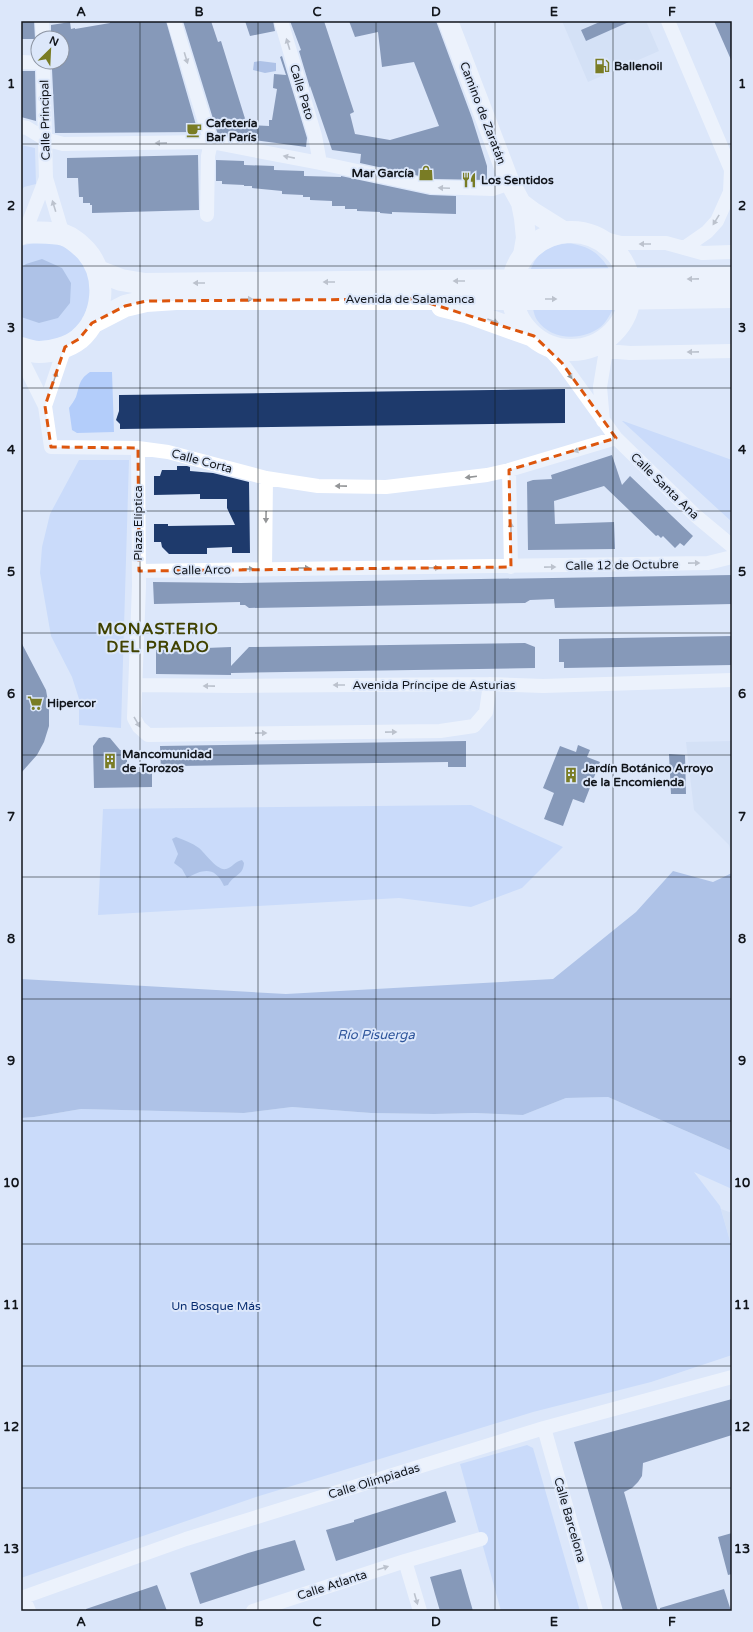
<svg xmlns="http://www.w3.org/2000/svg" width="753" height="1632" font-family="'Varela Round',sans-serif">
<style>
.built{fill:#cad9f2}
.green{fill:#b3cdfa}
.water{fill:#7696d0}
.building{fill:#1e3a6c}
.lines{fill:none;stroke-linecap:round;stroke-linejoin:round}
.street{stroke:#fff;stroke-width:14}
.secondary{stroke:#fff;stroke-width:20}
.highway{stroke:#fff;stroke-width:22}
.oneway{fill:#949698}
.marked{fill:none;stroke:#dd560d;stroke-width:3;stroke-dasharray:8 5;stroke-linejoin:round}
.grid{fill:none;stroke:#11151b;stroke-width:1;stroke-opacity:0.55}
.labels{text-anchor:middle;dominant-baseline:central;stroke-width:4;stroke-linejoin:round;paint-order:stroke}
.poi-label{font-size:12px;font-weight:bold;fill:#11151b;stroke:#dce7fa;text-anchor:start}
.street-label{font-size:12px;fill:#11151b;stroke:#dce7fa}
.park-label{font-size:12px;fill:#072c6f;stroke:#dce7fa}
.water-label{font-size:13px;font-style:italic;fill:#2e559b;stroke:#dce7fa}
.district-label{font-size:16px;font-weight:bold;letter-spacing:1px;fill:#404200;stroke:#dce7fa}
.neatline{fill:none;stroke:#11151b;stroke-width:1.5}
.grid-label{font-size:13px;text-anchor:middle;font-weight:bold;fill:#11151b}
</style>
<rect width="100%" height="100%" fill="#dce7fa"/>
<path class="built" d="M 562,21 L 646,21 L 659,51 L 588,82 Z
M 732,741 L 732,857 L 729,845 L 694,810 L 686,742 Z
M 721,1209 L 732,1213 L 732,1248 Z"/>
<path class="green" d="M 21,145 L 35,148 L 36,184 L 24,187 L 21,192 Z
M 41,241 L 57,243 L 71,250 L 83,262 L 90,276 L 93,292 L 81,324 L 68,336 L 51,342 L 34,342 L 21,338 L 21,246 Z
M 567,243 C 589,246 599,252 611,272 L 530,271 C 537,252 547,247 567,243 Z
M 533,309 L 613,309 C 609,317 604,326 596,330 C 577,341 550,339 537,320 C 535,317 534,313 533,309 Z
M 90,372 L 112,372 L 114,432 L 77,433 L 72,430 L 69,408 C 71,405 74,401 76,397 C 80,386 78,380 90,372 Z
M 623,421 L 732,460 L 732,522 L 622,421 Z
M 79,460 L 129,460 L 121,728 L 79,725 L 79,699 L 72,677 L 51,636 L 40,573 L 42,547 L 50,514 Z
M 471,805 L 563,847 L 522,888 L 471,907 L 399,898 L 98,915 L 103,809 Z
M 608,1097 L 732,1151 L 732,1189 L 694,1172 L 720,1206 L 732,1248 L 732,1355 L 651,1382 L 533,1412 L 256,1497 L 21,1578 L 21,1118 L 34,1117 L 81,1109 L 244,1113 L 292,1107 L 371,1113 L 434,1114 L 475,1113 L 523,1115 L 566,1098 Z
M 527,1445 L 533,1448 L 580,1611 L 501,1611 L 460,1464 Z"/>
<path class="water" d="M 260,61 L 276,63 L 276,71 L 265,73 L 253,70 L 254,62 Z
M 42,259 L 62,268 L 71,283 L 70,303 L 58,318 L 39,323 L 21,317 L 21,268 L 26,264 Z
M 176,837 C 184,840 192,843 199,848 C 205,853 217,871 226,869 C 232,868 235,861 242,860 L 244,863 C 243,876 234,874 228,885 L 224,886 C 215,866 203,869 187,878 L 182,869 L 174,863 L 178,854 L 172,839 Z
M 673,871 L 713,882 L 732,873 L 732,1151 L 608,1097 L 566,1098 L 523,1115 L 475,1113 L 434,1114 L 371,1113 L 292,1107 L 244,1113 L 81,1109 L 34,1117 L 21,1118 L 21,979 L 286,994 L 553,979 L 636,912 Z"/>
<path class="building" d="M 21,21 L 34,21 L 35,39 L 21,39 Z
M 110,21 L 166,21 L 198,132 L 55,133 L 52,69 L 53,69 L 53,62 L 62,62 L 62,38 L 51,38 L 51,25 L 70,22 L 71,29 L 75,28 L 75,29 L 110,23 Z
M 183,21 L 211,21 L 218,42 L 221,41 L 247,125 L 269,126 L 269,120 L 272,120 L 277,89 L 273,88 L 274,74 L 286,75 L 280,57 L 282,56 L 307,138 L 306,147 L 218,135 Z
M 245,21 L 273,21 L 275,31 L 250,36 Z
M 290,21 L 324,21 L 354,112 L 350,114 L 355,134 L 390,140 L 439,126 L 414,62 L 382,67 L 378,32 L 355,37 L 349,21 L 436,21 L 472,118 L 487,166 L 487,180 L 433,179 L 360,163 L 361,154 L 332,150 L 310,86 L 310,88 L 299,51 L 301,50 Z
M 602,21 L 631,21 L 586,41 L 581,30 Z
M 714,21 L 732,21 L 732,62 Z
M 21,71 L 35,71 L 36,121 L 21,117 Z
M 198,155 L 199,210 L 92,213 L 92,205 L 90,205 L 90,203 L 83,203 L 83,197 L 79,197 L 78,178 L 67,178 L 67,158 Z
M 216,160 L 244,161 L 244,165 L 274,166 L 274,170 L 304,171 L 304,176 L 341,177 L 341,176 L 430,195 L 456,196 L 456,214 L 392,212 L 392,214 L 380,213 L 380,212 L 357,211 L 357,209 L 345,209 L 345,206 L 332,206 L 332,201 L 310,200 L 310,197 L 303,197 L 303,195 L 282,194 L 282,191 L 252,188 L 252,186 L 244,186 L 244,185 L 222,184 L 222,181 L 216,181 Z
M 565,389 L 565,423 L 120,429 L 120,424 L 116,420 L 119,411 L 119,395 Z
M 612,455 L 622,485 L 630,476 L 693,536 L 684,546 L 680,543 L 675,548 L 663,536 L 661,538 L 658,535 L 656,536 L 604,486 L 554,501 L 555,524 L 614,522 L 615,549 L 528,550 L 527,482 L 533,480 L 552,479 L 551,475 Z
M 177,466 L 187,466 L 190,467 L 190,471 L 213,473 L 249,482 L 250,553 L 232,553 L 232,547 L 207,548 L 207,554 L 169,554 L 162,547 L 161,542 L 154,542 L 154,524 L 168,524 L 168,526 L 235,525 L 227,508 L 227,499 L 200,499 L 200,494 L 154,495 L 154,476 L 160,476 L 162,470 L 177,470 Z
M 732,575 L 732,604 L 555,608 L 554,599 L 530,600 L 525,603 L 249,608 L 245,605 L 240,605 L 240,602 L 154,604 L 153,582 L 240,583 Z
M 732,636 L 732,665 L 564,668 L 564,662 L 559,662 L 559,639 Z
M 21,642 L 46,690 L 49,707 L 49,726 L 44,742 L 37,755 L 21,773 Z
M 525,643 L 535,647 L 535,668 L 231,673 L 231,675 L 156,674 L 156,650 L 231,647 L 231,666 L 249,647 Z
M 104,737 L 110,738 L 120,750 L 127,750 L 127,772 L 152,772 L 152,787 L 94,788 L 93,746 L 99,738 Z
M 466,741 L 466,767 L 448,767 L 448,762 L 178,766 L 178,772 L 161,772 L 160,746 Z
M 578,745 L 590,750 L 587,757 L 600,762 L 584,803 L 573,799 L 563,826 L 544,819 L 554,793 L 543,788 L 560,746 L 576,752 Z
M 669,754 L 685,755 L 686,794 L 671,794 Z
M 732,1399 L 732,1435 L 643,1463 L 642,1476 L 638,1482 L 632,1488 L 624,1492 L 658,1611 L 623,1611 L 574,1442 Z
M 446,1491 L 456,1522 L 336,1561 L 326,1530 L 354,1522 L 354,1520 Z
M 732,1533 L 732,1574 L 728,1575 L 718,1537 Z
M 295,1540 L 305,1570 L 200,1604 L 190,1573 L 248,1553 Z
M 461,1569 L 473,1611 L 440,1611 L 430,1577 Z
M 157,1585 L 167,1611 L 86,1611 L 86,1609 Z
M 724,1589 L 731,1611 L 660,1611 L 660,1608 Z"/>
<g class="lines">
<path class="street" d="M 42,21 L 43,38
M 174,21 L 211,142 L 208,156 L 207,215
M 281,21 L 315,136 L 320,163
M 668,21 L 732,172
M 21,62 L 43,63
M 43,62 L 46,178 L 63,235
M 21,127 L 27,128 L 45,139 L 63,144 L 211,142 L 320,163 L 432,187 L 493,189 L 510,183
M 25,232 L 46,178
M 593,236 L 621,243 L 666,243 L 702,253 L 732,252
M 684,248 L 707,232 L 717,221 L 730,192 L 731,170
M 544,344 L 562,363 L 616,438 L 696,516 L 732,546
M 606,351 L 630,353 L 732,351
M 21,358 L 45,406 L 51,447 L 138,448 L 168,452 L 266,478 L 318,486 L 386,487 L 487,475 L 509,470 L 616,438
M 45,406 L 65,347
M 603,421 L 600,387 L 608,338
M 138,448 L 139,586 L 134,718 L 139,727 L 148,735 L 440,731 L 474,726 L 486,712 L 490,684
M 509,470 L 511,567
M 265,569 L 266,478
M 139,571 C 328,567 518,567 708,563 L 732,557
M 136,685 L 238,686 L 490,684 L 543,686 L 732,680
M 544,1428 L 596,1611
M 405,1561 L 420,1611
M 21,1598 L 186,1539 L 544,1428 L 732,1377
M 27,1606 L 29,1611
M 253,1611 L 405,1561 L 481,1539"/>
<path class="secondary" d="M 448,21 L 510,183 L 521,203 L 524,218 L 526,238 L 523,255
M 521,203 L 533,212 L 565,232"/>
<path class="highway" d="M512 291a59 59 0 1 1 118 0a59 59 0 1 1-118 0Z
M 21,234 L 25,232 C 35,233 54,232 64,235 C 73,238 80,245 86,251 C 108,276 104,318 79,339 C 69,347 52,352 39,352 C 33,352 27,350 21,348
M 98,271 L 121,280 L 145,284 L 732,278
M 442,306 L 466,312 L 533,336
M 92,323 L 125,306 L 146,301 L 176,299 L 606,299 L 732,297"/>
</g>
<defs><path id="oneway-solid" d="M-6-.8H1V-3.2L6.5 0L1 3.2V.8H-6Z"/></defs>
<g class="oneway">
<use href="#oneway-solid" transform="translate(288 44) rotate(-107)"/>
<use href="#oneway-solid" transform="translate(186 58) rotate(73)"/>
<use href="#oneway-solid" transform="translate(161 143) rotate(179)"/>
<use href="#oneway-solid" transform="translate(289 157) rotate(-169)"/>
<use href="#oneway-solid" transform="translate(444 188) rotate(-178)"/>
<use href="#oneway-solid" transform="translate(54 206) rotate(-107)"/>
<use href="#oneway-solid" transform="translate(716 220) rotate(122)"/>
<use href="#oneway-solid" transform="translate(645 244) rotate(180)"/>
<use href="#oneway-solid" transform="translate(693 279) rotate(179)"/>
<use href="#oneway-solid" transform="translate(459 281) rotate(180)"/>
<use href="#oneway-solid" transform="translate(329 282) rotate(180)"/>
<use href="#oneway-solid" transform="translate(199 283) rotate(180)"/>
<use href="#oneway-solid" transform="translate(247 299)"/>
<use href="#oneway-solid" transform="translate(551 299)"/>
<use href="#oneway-solid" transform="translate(493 321) rotate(19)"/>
<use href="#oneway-solid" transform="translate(693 352) rotate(179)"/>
<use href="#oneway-solid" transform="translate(569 374) rotate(56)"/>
<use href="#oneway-solid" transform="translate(55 377) rotate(-71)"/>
<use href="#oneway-solid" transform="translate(579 450) rotate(164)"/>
<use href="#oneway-solid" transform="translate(471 477) rotate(173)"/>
<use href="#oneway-solid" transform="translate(341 486) rotate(-179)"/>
<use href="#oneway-solid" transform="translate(266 517) rotate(91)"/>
<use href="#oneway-solid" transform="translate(511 528) rotate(-91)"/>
<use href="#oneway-solid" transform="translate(694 563) rotate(-1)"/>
<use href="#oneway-solid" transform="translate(550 567) rotate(-1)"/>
<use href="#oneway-solid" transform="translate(304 568)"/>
<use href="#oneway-solid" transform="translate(434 568)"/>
<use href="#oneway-solid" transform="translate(248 569) rotate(-1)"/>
<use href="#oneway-solid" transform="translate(339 685) rotate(180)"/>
<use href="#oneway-solid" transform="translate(209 686) rotate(-179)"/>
<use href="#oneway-solid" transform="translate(137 722) rotate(60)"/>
<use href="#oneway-solid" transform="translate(391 732) rotate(-1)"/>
<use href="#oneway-solid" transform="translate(261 733) rotate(-1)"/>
<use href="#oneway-solid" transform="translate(383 1568) rotate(-18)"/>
<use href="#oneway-solid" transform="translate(416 1599) rotate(74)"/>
</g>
<path d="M0 0H753V1632H0ZM 416,299 L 534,336 L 562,363 L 616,438 L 509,470 L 511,567 L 139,571 L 138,448 L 51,447 L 45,406 L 65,347 L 79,339 L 92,323 L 125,306 L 146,301 Z" fill="#dce7fa" fill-opacity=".55" fill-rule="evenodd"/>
<path class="marked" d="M 416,299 L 534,336 L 562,363 L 616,438 L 509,470 L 511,567 L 139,571 L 138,448 L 51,447 L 45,406 L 65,347 L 79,339 L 92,323 L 125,306 L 146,301 Z"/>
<path class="grid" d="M 140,21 L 140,1611M 258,21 L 258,1611M 376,21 L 376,1611M 495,21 L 495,1611M 613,21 L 613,1611M 21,144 L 732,144M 21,266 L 732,266M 21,388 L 732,388M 21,511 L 732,511M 21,633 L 732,633M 21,755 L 732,755M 21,877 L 732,877M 21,999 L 732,999M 21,1121 L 732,1121M 21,1244 L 732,1244M 21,1366 L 732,1366M 21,1488 L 732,1488"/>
<defs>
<g id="fuel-bare" transform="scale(1.2)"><path d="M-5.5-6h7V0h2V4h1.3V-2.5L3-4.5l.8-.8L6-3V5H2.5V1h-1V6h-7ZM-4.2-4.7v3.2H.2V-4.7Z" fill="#797c25" stroke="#dce7fa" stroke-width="2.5" paint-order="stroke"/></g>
<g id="cafe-bare" transform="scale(1.2)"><path d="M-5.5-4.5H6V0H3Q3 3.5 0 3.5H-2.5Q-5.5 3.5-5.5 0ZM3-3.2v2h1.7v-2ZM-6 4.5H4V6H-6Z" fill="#797c25" stroke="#dce7fa" stroke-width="2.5" paint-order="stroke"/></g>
<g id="shop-bare" transform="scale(1.2)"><path d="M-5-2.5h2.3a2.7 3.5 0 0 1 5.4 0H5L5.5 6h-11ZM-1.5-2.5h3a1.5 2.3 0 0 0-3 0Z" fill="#797c25" stroke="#dce7fa" stroke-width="2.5" paint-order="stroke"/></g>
<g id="restaurant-bare" transform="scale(1.2)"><path d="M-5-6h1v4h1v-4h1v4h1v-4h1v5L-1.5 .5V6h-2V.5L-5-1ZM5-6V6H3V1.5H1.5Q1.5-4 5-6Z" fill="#797c25" stroke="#dce7fa" stroke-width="2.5" paint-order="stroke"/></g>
<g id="supermarket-bare" transform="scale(1.2)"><path d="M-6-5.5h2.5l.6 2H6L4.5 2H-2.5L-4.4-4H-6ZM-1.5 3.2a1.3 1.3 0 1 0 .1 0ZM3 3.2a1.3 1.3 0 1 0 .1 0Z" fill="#797c25" stroke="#dce7fa" stroke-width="2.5" paint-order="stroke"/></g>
<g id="building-bare" transform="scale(1.2)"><path d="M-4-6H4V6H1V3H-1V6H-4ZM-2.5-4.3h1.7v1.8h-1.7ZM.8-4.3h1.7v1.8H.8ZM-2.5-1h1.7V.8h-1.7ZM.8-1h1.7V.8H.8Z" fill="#797c25" stroke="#dce7fa" stroke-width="2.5" paint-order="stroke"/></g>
</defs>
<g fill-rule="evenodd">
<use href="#fuel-bare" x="602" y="66"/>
<use href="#cafe-bare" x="194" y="130"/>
<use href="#shop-bare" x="426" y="173"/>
<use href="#restaurant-bare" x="469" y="180"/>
<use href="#supermarket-bare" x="35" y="703"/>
<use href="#building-bare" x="110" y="761"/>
<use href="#building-bare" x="571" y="775"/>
</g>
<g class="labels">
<g class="poi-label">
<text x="614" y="66">Ballenoil</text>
<text x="206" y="123">Cafetería<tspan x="206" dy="14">Bar París</tspan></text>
<text x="414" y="173" text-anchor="end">Mar García</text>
<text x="481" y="180">Los Sentidos</text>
<text x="47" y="703">Hipercor</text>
<text x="122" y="754">Mancomunidad<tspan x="122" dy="14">de Torozos</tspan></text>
<text x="583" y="768">Jardín Botánico Arroyo<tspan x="583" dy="14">de la Encomienda</tspan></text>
</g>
<g class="street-label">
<text transform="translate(302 92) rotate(73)">Calle Pato</text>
<text transform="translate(483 113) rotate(69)">Camino de Zaratán</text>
<text transform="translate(45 120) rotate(-91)">Calle Principal</text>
<text x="410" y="299">Avenida de Salamanca</text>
<text transform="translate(202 461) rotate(15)">Calle Corta</text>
<text transform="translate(665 486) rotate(44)">Calle Santa Ana</text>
<text transform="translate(138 523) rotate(-90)">Plaza Elíptica</text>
<text transform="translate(622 565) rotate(-1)">Calle 12 de Octubre</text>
<text transform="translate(202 570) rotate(-1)">Calle Arco</text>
<text x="434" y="685">Avenida Príncipe de Asturias</text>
<text transform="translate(374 1481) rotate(-17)">Calle Olimpiadas</text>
<text transform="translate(570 1520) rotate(74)">Calle Barcelona</text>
<text transform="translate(332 1585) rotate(-18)">Calle Atlanta</text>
</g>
<g class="park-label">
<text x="216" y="1306">Un Bosque Más</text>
</g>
<g class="water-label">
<text x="376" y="1035">Río Pisuerga</text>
</g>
<g class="district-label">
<text x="158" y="629">MONASTERIO<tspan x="158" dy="18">DEL PRADO</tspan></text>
</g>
</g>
<rect width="753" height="1632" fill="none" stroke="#dce7fa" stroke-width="44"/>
<g transform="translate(50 50) rotate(24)"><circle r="19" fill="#dce7fa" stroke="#8b93a1"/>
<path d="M0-3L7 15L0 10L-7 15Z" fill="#797c25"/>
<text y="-6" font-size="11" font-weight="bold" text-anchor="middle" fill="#11151b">N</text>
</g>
<rect x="22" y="22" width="709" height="1588" class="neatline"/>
<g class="grid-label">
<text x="81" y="16">A</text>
<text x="199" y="16">B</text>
<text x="317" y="16">C</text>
<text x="436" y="16">D</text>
<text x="554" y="16">E</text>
<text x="672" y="16">F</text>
<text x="11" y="88">1</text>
<text x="742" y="88">1</text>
<text x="11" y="210">2</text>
<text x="742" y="210">2</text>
<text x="11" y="332">3</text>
<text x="742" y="332">3</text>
<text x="11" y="454">4</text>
<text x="742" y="454">4</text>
<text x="11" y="576">5</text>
<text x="742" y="576">5</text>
<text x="11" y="698">6</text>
<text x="742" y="698">6</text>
<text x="11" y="821">7</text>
<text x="742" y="821">7</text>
<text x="11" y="943">8</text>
<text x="742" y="943">8</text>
<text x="11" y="1065">9</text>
<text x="742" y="1065">9</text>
<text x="11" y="1187">10</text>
<text x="742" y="1187">10</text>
<text x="11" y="1309">11</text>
<text x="742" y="1309">11</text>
<text x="11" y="1431">12</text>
<text x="742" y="1431">12</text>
<text x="11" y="1553">13</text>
<text x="742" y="1553">13</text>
<text x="81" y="1626">A</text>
<text x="199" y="1626">B</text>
<text x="317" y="1626">C</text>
<text x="436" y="1626">D</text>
<text x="554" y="1626">E</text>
<text x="672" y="1626">F</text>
</g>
</svg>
